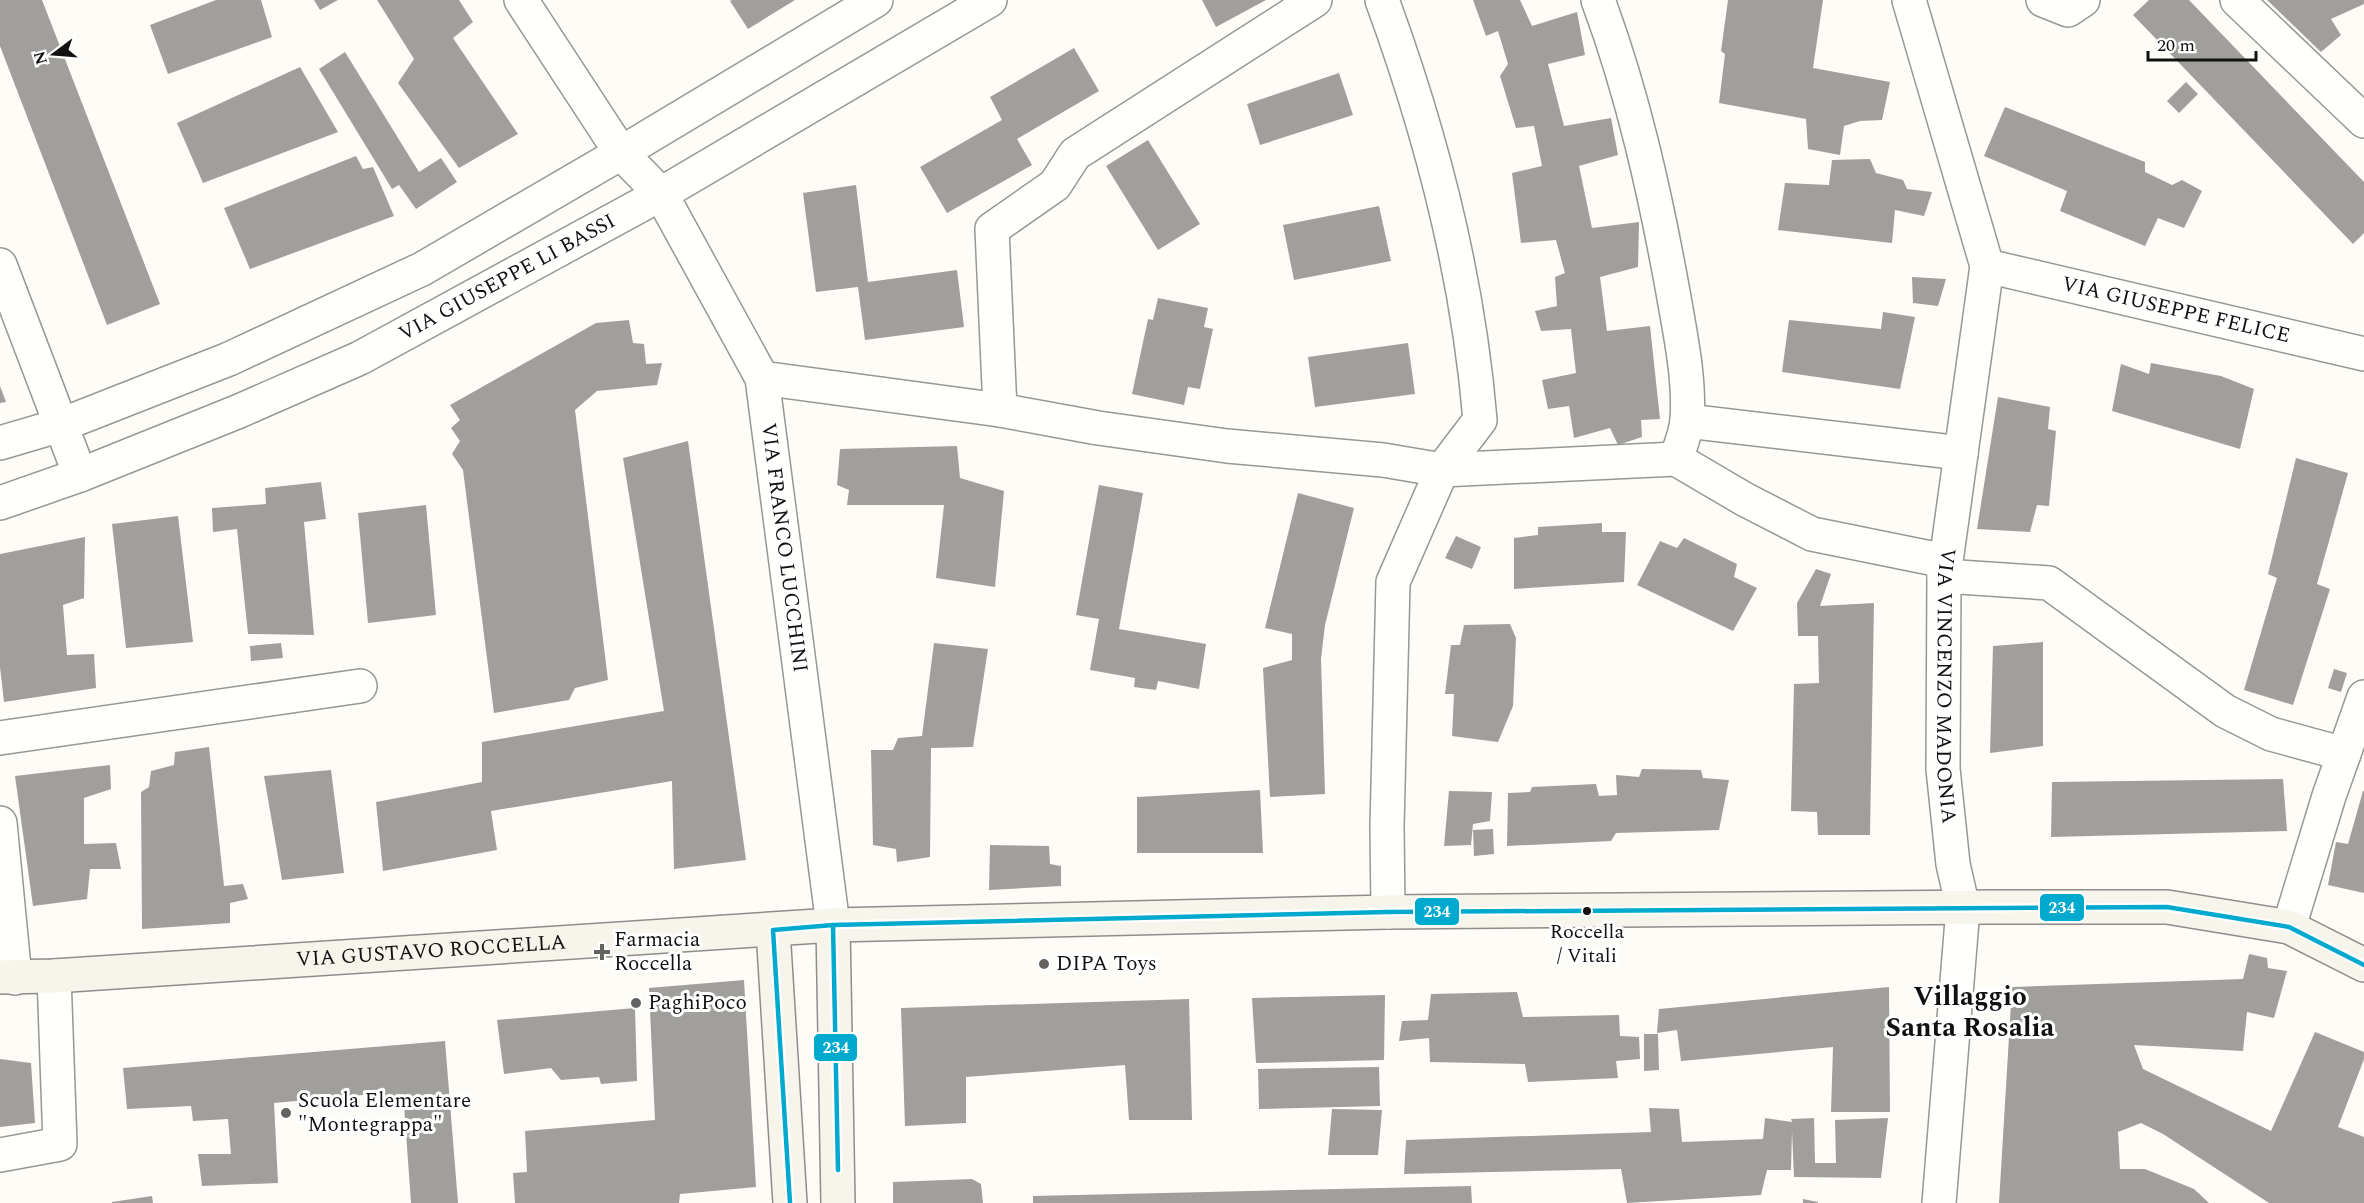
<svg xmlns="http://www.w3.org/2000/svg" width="2364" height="1203" font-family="Spectral,serif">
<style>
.building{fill:#a19f9c}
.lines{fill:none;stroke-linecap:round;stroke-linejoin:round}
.street-casing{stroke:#979795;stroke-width:36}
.secondary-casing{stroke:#8e8d8b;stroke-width:36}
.street{stroke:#fffffe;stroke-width:33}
.secondary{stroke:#f6f4eb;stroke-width:33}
.bus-1-casing{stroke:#fff;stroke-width:9}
.bus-1{stroke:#00a9ce;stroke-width:4.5}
.bus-dot{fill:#111;stroke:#fff;stroke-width:2}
.poi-dot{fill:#646362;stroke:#fff;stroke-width:2}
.labels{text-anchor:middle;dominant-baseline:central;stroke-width:6;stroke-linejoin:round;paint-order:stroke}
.bus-label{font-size:20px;fill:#111;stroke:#fff}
.street-label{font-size:21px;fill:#111;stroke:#fff}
.poi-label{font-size:21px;fill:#111;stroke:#fff;text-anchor:start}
.district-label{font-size:27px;font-weight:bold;fill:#111;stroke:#fff}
.line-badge{stroke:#fff;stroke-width:2}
.badge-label{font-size:16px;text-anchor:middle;font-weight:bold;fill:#fff}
</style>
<rect width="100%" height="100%" fill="#fdfcf7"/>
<path class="building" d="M 0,0 L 42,0 L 160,304 L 107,325 L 0,46 Z
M 216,0 L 261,0 L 272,37 L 168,74 L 150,25 Z
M 314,0 L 338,0 L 320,10 Z
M 377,0 L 459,0 L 473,22 L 453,38 L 518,134 L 459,168 L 398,83 L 414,59 Z
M 732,0 L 795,0 L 748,29 L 730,1 Z
M 1202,0 L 1266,0 L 1216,27 Z
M 1473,0 L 1520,0 L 1532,26 L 1577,12 L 1585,55 L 1548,64 L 1564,126 L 1611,118 L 1618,155 L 1579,166 L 1592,228 L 1639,222 L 1638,267 L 1600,277 L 1607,331 L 1650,326 L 1660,419 L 1641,420 L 1642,437 L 1618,445 L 1610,428 L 1574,438 L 1569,406 L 1548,409 L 1542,380 L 1576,373 L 1571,329 L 1541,331 L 1535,311 L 1557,306 L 1555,277 L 1565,273 L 1556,240 L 1521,243 L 1512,173 L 1542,166 L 1534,126 L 1516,128 L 1500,76 L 1508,64 L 1498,31 L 1486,36 Z
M 1728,0 L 1823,0 L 1813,68 L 1890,82 L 1882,120 L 1860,121 L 1844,126 L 1840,155 L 1808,149 L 1806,119 L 1719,103 L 1725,54 L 1721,51 Z
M 2149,0 L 2189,0 L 2364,182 L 2364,233 L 2353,244 L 2133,15 Z
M 2267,0 L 2364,0 L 2364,4 L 2331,19 L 2341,35 L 2321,52 Z
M 1074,48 L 1099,91 L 1017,139 L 1032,165 L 947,213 L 920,167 L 1002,120 L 990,97 Z
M 345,52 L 419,172 L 441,158 L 457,182 L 416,209 L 399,185 L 392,189 L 319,69 Z
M 300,67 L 338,132 L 203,183 L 177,123 Z
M 1339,73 L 1353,115 L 1260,145 L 1247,104 Z
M 2186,82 L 2198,94 L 2179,113 L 2167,101 Z
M 2005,107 L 2145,162 L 2145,172 L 2172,185 L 2182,180 L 2202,191 L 2184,228 L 2158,218 L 2145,246 L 2060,211 L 2067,191 L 1984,156 Z
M 1148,140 L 1200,224 L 1158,250 L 1106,166 Z
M 356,156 L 363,169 L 373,167 L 394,216 L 250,269 L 224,208 Z
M 1870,159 L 1876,173 L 1903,180 L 1907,189 L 1932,192 L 1924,216 L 1895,210 L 1892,243 L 1778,230 L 1785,183 L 1829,185 L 1832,160 Z
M 856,185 L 868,282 L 957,270 L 964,327 L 865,340 L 858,287 L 816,292 L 803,193 Z
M 1379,206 L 1391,261 L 1294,280 L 1283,225 Z
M 1912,277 L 1946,279 L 1938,306 L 1913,303 Z
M 1158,298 L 1208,308 L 1204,327 L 1213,329 L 1200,389 L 1188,387 L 1184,405 L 1132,394 L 1148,319 L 1153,320 Z
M 1883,312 L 1915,317 L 1900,389 L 1782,372 L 1789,320 L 1881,329 Z
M 629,320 L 633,343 L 644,344 L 646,364 L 662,363 L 657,385 L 597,391 L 575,410 L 608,680 L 575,688 L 569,700 L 494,713 L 463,470 L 452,454 L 460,441 L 451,428 L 460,420 L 450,405 L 596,323 Z
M 1408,343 L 1415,394 L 1315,407 L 1308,357 Z
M 2151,363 L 2221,376 L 2254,389 L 2240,449 L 2112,411 L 2121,364 L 2149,374 Z
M 0,386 L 6,402 L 0,403 Z
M 1998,397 L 2050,407 L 2048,429 L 2056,431 L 2049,506 L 2037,505 L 2030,532 L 1977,529 Z
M 688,441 L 746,860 L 674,869 L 672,781 L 491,811 L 497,850 L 383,871 L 376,802 L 482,782 L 482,742 L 664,711 L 623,458 Z
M 957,446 L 960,478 L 1004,491 L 995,587 L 936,578 L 944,505 L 847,505 L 849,490 L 837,485 L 840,449 Z
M 2296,458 L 2348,473 L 2317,584 L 2330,589 L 2293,705 L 2244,690 L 2277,578 L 2268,574 Z
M 321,482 L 326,519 L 304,522 L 314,635 L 248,634 L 237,529 L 213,532 L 212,508 L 266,504 L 265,488 Z
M 1099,485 L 1143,493 L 1119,629 L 1206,644 L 1199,689 L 1158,681 L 1156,690 L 1134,687 L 1135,678 L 1090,670 L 1099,619 L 1076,615 Z
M 1298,493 L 1354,508 L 1325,625 L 1321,659 L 1325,794 L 1270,797 L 1263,668 L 1292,660 L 1292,634 L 1265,628 Z
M 426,505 L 436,615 L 368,623 L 358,513 Z
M 178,516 L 193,642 L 126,648 L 112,524 Z
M 1602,523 L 1602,532 L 1626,532 L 1624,582 L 1514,589 L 1514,538 L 1538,535 L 1538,527 Z
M 1456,536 L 1481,547 L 1472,569 L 1445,558 Z
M 85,537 L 84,598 L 63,605 L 67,655 L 94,654 L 96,688 L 4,702 L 0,667 L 0,554 Z
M 1684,538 L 1737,564 L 1734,577 L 1757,588 L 1733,631 L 1637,585 L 1660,541 L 1677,548 Z
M 1816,569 L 1831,574 L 1820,606 L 1874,603 L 1870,835 L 1818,835 L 1817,812 L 1791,811 L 1794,684 L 1819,683 L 1818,636 L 1798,636 L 1797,603 Z
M 1510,624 L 1516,638 L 1513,706 L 1498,742 L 1452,736 L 1454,694 L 1445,694 L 1451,645 L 1460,645 L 1464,625 Z
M 2043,642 L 2043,746 L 1990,753 L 1993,646 Z
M 281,643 L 283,658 L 251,661 L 250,646 Z
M 934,643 L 988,649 L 973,747 L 931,748 L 930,857 L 897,862 L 896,849 L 873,845 L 871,750 L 893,750 L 898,738 L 922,736 Z
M 2334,669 L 2347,673 L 2341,692 L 2328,688 Z
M 209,747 L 224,886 L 243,884 L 248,899 L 230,903 L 230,923 L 142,929 L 141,792 L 149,787 L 151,771 L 174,765 L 175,752 Z
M 110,765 L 111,789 L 84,798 L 84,844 L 116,843 L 121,869 L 90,869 L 87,899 L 33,906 L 15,776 Z
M 1642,769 L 1701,770 L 1703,778 L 1729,780 L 1719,830 L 1616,833 L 1611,841 L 1507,846 L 1508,793 L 1530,792 L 1532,787 L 1596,784 L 1599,796 L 1617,795 L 1616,775 L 1639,777 Z
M 331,770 L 344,873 L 282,880 L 264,776 Z
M 2283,779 L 2287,831 L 2051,837 L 2052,782 Z
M 1260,790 L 1263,853 L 1137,853 L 1137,797 Z
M 1449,791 L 1492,792 L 1490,821 L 1473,824 L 1471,845 L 1444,846 Z
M 2363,791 L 2364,791 L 2364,893 L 2328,885 L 2336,842 L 2348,844 Z
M 1493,829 L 1494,854 L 1474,856 L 1473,830 Z
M 990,845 L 1049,846 L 1050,864 L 1061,866 L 1061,886 L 989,890 Z
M 2249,954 L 2267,958 L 2268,968 L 2287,971 L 2274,1018 L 2247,1012 L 2243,1051 L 2134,1045 L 2143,1069 L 2271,1131 L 2315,1032 L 2364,1052 L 2364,1059 L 2338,1127 L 2364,1137 L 2364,1203 L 2269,1203 L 2163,1134 L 2141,1123 L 2118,1132 L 2120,1169 L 2145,1169 L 2194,1189 L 2209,1203 L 1999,1203 L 2012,987 L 2243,979 Z
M 744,980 L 756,1187 L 680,1194 L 679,1203 L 515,1203 L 513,1173 L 527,1172 L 525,1131 L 655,1120 L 649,988 Z
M 1889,987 L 1890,1112 L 1831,1112 L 1833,1047 L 1681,1061 L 1677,1030 L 1657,1033 L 1659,1009 Z
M 1517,992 L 1523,1017 L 1619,1015 L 1620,1036 L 1639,1037 L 1640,1059 L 1616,1061 L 1618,1078 L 1528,1082 L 1525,1064 L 1430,1062 L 1429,1038 L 1399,1041 L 1402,1021 L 1428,1020 L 1431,994 Z
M 1385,995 L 1384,1060 L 1256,1063 L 1252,998 Z
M 1189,999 L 1192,1120 L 1129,1120 L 1125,1065 L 966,1077 L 966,1123 L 905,1126 L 901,1008 Z
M 635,1008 L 637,1081 L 601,1084 L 599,1077 L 561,1080 L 551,1068 L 504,1074 L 497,1020 Z
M 1644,1034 L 1658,1034 L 1659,1070 L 1644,1071 Z
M 445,1041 L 458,1203 L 411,1203 L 404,1105 L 384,1108 L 384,1093 L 274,1103 L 278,1183 L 202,1186 L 198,1154 L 231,1154 L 228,1119 L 193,1121 L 191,1106 L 127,1109 L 123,1068 Z
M 0,1059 L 31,1063 L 35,1123 L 0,1127 Z
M 1379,1067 L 1380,1106 L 1259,1109 L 1258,1069 Z
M 1649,1108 L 1679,1109 L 1682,1142 L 1763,1139 L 1765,1118 L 1792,1122 L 1791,1119 L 1814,1118 L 1815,1163 L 1836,1163 L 1835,1120 L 1888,1118 L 1881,1178 L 1794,1177 L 1792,1131 L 1791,1170 L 1767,1170 L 1761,1195 L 1627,1203 L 1621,1169 L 1404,1174 L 1406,1140 L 1651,1132 Z
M 1332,1109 L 1382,1110 L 1378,1155 L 1328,1155 Z
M 972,1179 L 981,1184 L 983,1203 L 893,1203 L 893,1182 Z
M 1471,1186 L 1472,1203 L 1033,1203 L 1033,1196 Z
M 152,1196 L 153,1203 L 112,1203 L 112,1202 Z
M 1803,1199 L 1818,1202 L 1818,1203 L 1803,1203 Z"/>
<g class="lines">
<g class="street-casing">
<g id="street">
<path id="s1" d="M 521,0 L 621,153 L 661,194 L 762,378 L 833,925"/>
<path d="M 1382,0 C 1432,136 1468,276 1480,420 L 1442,470 L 1393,582 L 1387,827 L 1388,912"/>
<path d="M 1598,0 C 1633,94 1655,193 1673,292 C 1680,333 1690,378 1687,420 C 1686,433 1680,447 1676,459"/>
<path id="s2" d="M 1909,0 L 1987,266 L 1944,576 L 1943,769 L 1953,864 L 1963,908 L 1939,1203"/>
<path d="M 2043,0 L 2068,10 L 2083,0"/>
<path d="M 2237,0 L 2364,121"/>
<path d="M 0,265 L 80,475"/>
<path id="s3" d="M 1987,266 L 2364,354"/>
<path d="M 762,378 L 1000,410 L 1098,428 L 1227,446 L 1383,460 L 1442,470 L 1676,459 L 1744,499 L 1812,534 L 1945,561"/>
<path d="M 1000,410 L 992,229 L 1055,185 L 1075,154 L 1315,0"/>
<path d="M 1687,421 L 1961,453"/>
<path d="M 0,443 L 61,425 L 229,359 L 422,269 L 621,153 L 876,0"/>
<path id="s4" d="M 0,503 L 80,475 L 237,412 L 360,358 L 661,194 L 990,0"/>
<path d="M 1944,576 L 2049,583 L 2225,711 L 2271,734 L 2344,754"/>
<path d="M 0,738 L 360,686"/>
<path d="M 0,823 L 15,978"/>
<path d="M 2289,927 L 2329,796 L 2364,697"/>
<path d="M 0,1155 L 60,1144 L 54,976"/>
</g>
</g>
<g class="secondary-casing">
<g id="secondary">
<path d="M 833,925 L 838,1203"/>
<path d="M 773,930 L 790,1203"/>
<path id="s5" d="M 0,977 L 54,976 L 833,925 L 1388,912 L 1990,907 L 2167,907 L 2289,927 L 2364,965"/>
</g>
</g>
<use href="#street" class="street"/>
<use href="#secondary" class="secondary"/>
<g class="bus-1-casing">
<path id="bus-1" d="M 833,925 L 838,1170
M 790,1203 L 773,930 L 833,925 L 1388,912 L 2167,907 L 2289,927 L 2364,965"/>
</g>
<use href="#bus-1" class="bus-1"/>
</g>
<circle class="bus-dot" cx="1587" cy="911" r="5"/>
<g class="poi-dot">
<path d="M599 943h6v6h6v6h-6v6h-6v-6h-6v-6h6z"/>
<circle cx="1044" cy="964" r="6"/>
<circle cx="636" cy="1003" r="6"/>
<circle cx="286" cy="1113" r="6"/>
</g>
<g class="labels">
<g class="bus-label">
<text x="1587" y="932">Roccella<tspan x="1587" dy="24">/ Vitali</tspan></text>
</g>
<g class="street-label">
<text stroke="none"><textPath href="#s4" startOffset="556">VIA GIUSEPPE LI BASSI</textPath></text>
<text stroke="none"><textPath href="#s3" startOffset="194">VIA GIUSEPPE FELICE</textPath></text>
<text stroke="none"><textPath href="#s1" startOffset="621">VIA FRANCO LUCCHINI</textPath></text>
<text stroke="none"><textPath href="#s2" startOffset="700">VIA VINCENZO MADONIA</textPath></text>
<text stroke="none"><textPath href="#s5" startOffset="432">VIA GUSTAVO ROCCELLA</textPath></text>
</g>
<g class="poi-label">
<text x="614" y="940">Farmacia<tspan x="614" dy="24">Roccella</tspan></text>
<text x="1056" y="964">DIPA Toys</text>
<text x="648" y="1003">PaghiPoco</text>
<text x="298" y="1101">Scuola Elementare<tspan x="298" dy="24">"Montegrappa"</tspan></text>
</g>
<g class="district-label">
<text x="1970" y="997">Villaggio<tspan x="1970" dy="31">Santa Rosalia</tspan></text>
</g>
</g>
<g class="line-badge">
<rect x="2039" y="893" width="46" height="29" rx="6" fill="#00a9ce"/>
<rect x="1414" y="897" width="46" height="29" rx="6" fill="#00a9ce"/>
<rect x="813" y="1033" width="45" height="29" rx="6" fill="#00a9ce"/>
</g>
<g class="badge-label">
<text x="2062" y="913">234</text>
<text x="1437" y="917">234</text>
<text x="836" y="1053">234</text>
</g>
<g transform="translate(54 54) rotate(254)" stroke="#ffffff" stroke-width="4.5" paint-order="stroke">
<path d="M0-4.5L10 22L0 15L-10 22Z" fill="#111111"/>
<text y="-9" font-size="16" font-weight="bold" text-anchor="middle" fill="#111111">N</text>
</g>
<path d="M2148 51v9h108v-9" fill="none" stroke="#111111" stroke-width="3"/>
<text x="2157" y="51" font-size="18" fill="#111111" stroke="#ffffff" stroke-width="4.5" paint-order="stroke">20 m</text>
</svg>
